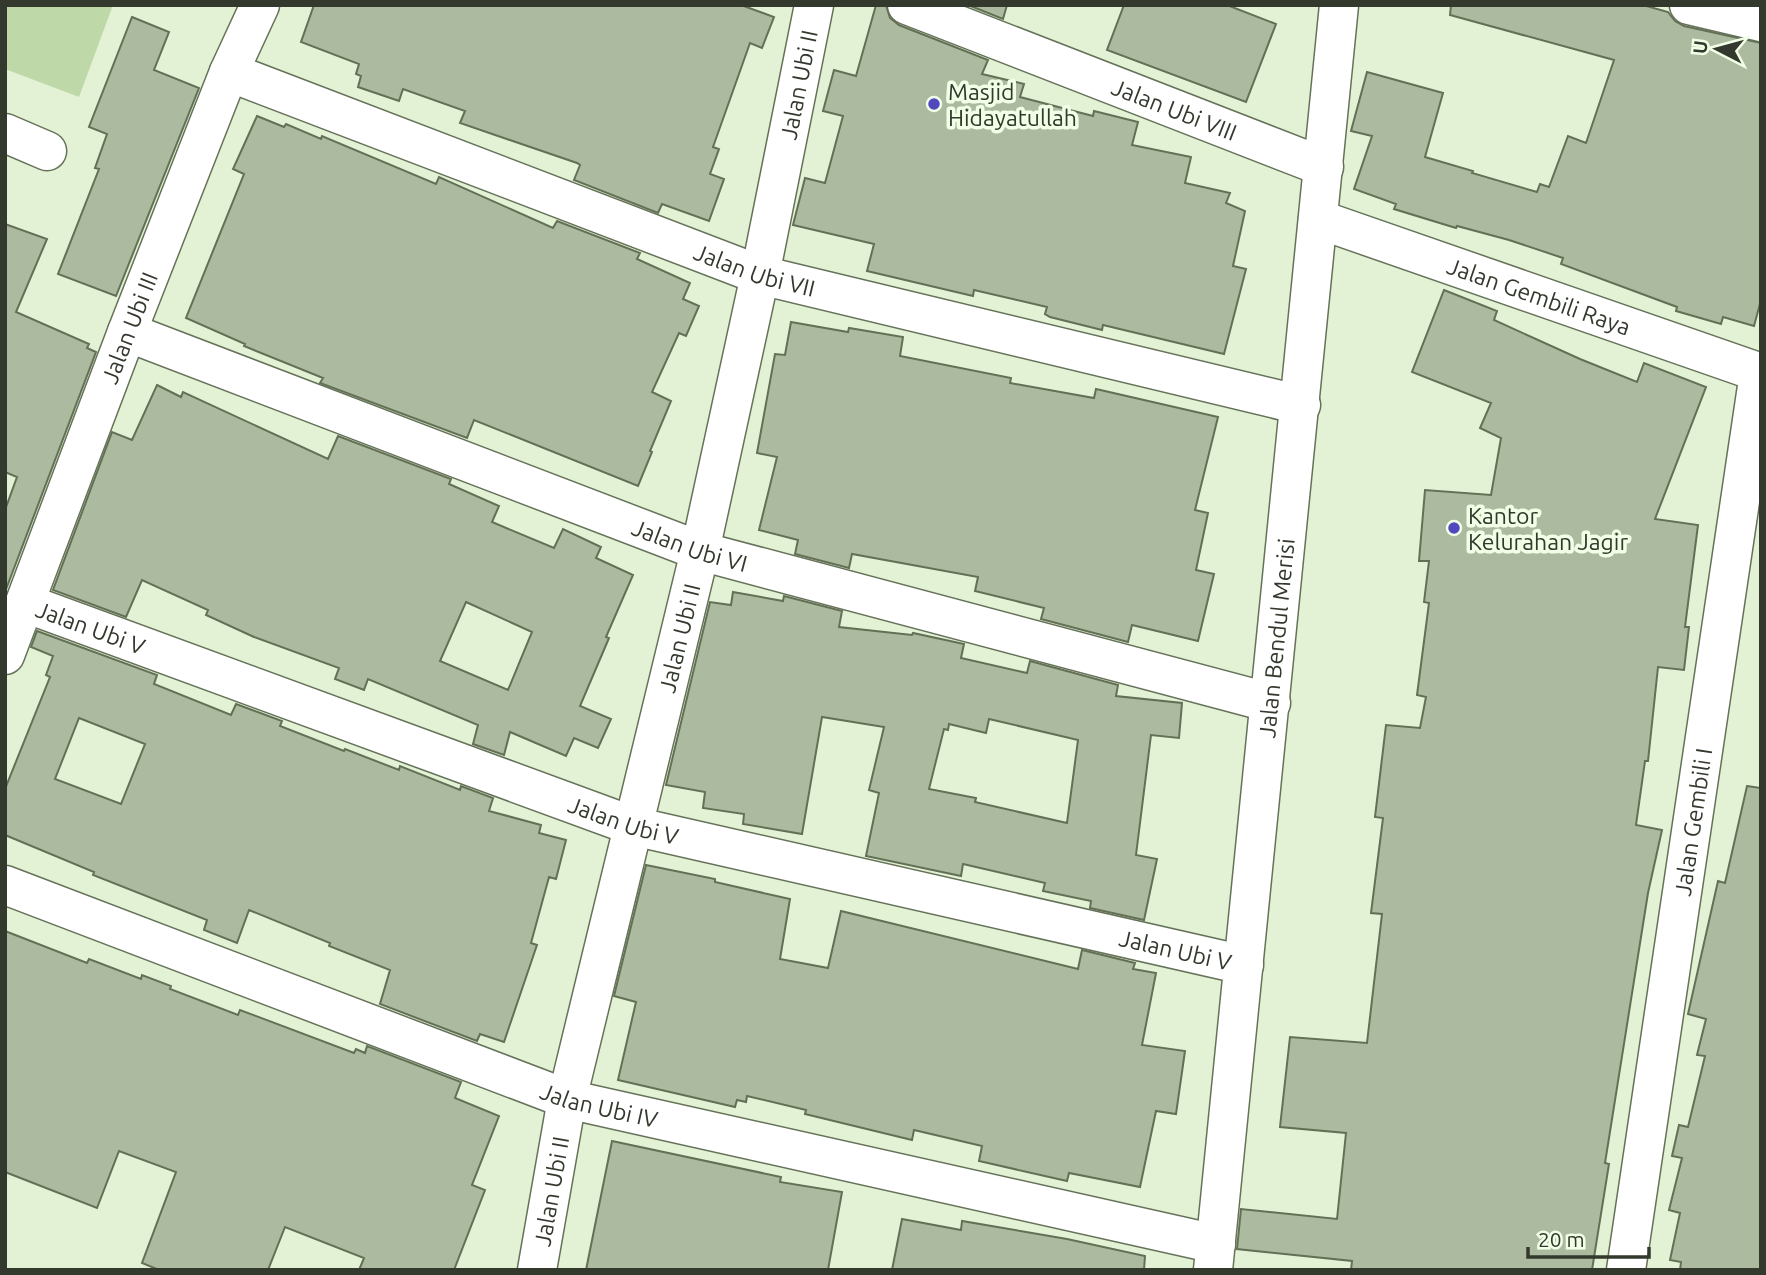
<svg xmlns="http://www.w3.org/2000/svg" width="1766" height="1275" font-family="Ubuntu,sans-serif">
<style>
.pitch{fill:#bfd8a8}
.building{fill:#acbb9f;stroke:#637056;stroke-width:2;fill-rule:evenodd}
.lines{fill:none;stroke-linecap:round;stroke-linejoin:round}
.minor-casing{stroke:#657259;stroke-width:41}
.minor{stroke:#fff;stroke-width:38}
.poi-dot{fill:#4f48bf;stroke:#f2ffe7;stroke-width:2.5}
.labels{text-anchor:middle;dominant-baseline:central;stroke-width:7;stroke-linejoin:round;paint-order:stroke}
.street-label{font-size:23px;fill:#33392d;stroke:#f2ffe7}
.poi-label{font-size:23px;fill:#33392d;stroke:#f2ffe7;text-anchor:start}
</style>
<rect width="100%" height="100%" fill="#e3f2d5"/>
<path class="pitch" d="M 5,5 L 113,5 L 79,97 L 5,69 Z"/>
<path class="building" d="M 314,5 L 741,5 L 774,17 L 762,48 L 750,43 L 713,147 L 719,149 L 710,174 L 724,179 L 709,221 L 662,204 L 658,213 L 574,180 L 580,165 L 577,163 L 460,123 L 465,111 L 403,89 L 399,101 L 358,87 L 361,76 L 356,74 L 359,64 L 301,42 Z
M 876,5 L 886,5 L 890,18 L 899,25 L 988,60 L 982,74 L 1024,84 L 1020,97 L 1093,116 L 1094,111 L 1138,122 L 1132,145 L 1191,157 L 1185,183 L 1230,193 L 1226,203 L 1245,211 L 1233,266 L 1246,269 L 1224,354 L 1103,325 L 1102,330 L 1050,317 L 1045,314 L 1047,307 L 974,290 L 973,296 L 867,271 L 874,244 L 793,225 L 805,178 L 825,183 L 843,116 L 823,111 L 834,70 L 856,76 Z
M 968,5 L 1007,5 L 1003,19 Z
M 1124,5 L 1227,5 L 1276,24 L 1246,102 L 1107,50 Z
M 1451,5 L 1643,5 L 1668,12 L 1675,21 L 1684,26 L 1761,43 L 1761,300 L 1754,326 L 1723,317 L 1721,324 L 1676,311 L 1677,307 L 1561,264 L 1563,258 L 1509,240 L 1457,226 L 1456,228 L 1394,209 L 1396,204 L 1354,189 L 1372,136 L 1351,131 L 1367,72 L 1443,93 L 1425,157 L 1473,171 L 1472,173 L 1537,192 L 1540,184 L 1549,187 L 1568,136 L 1586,143 L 1614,60 L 1450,15 Z
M 132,17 L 169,32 L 154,70 L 199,88 L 116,296 L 58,274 L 99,169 L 95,168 L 107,134 L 89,127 Z
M 257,116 L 284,127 L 286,124 L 321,139 L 322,136 L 436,184 L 439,177 L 553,228 L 557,221 L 640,253 L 637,259 L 690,283 L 683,299 L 699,306 L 686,336 L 679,333 L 652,392 L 671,401 L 650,451 L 652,452 L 638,486 L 474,420 L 467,438 L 320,383 L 323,378 L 244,346 L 245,344 L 186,318 L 244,174 L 233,169 Z
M 5,224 L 47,239 L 16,312 L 89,344 L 87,348 L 96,352 L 5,592 L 5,510 L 17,477 L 5,472 Z
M 1444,290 L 1497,311 L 1494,320 L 1580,359 L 1637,382 L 1644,363 L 1706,387 L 1655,519 L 1698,525 L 1685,627 L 1689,627 L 1684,670 L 1658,667 L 1648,761 L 1645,761 L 1636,825 L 1662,830 L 1648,893 L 1605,1163 L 1609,1164 L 1592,1270 L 1351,1270 L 1352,1261 L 1237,1249 L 1241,1209 L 1337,1219 L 1346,1133 L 1280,1127 L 1290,1037 L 1367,1043 L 1382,914 L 1371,913 L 1383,818 L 1375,817 L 1386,725 L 1420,728 L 1426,697 L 1417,695 L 1429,603 L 1424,602 L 1429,561 L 1419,561 L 1425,490 L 1491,495 L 1501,438 L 1480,428 L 1491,403 L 1412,372 Z
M 791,322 L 848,332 L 849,328 L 903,337 L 900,356 L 1011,378 L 1010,383 L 1094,398 L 1096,389 L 1218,417 L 1195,510 L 1208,513 L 1196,570 L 1214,574 L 1198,641 L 1132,625 L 1128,642 L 1041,619 L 1044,608 L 975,591 L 978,577 L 852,554 L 849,568 L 795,554 L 798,540 L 759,530 L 777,457 L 757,453 L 775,354 L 785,355 Z
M 157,385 L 181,397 L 183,392 L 328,459 L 338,436 L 451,479 L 449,484 L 499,506 L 492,522 L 554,548 L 563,529 L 601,547 L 596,558 L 633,575 L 606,637 L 609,638 L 580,706 L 611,719 L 598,748 L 574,738 L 566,756 L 510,732 L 504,755 L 473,744 L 478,725 L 368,679 L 364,690 L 335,679 L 339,668 L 254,637 L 206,615 L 208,610 L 142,580 L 126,617 L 53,590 L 112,432 L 132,440 ZM 466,602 L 532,632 L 508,690 L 440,661 Z
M 733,592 L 783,601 L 784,596 L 842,611 L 839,627 L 912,635 L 913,633 L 964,644 L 961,658 L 1027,673 L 1030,661 L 1118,685 L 1116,696 L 1182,703 L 1179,738 L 1151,735 L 1136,855 L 1157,859 L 1144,920 L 1090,908 L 1091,901 L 1043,891 L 1045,883 L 963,864 L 961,876 L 866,856 L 879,793 L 869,790 L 884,727 L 822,717 L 802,834 L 743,824 L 744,814 L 703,808 L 705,792 L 666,785 L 710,602 L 731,605 ZM 989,719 L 1078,740 L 1067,823 L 975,802 L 976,798 L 929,789 L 944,729 L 948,730 L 949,724 L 986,733 Z
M 37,631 L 157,675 L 154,684 L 231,715 L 236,704 L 282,721 L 280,726 L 344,751 L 345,749 L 399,770 L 400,766 L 460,790 L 461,786 L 493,798 L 489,811 L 541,825 L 539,833 L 566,840 L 556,879 L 549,877 L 531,943 L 537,945 L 504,1042 L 480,1034 L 477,1041 L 380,1004 L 390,970 L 329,946 L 330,943 L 249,910 L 237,943 L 204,930 L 207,920 L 93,875 L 94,872 L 5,835 L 5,789 L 50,677 L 46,675 L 53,656 L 31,647 ZM 79,718 L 145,744 L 121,804 L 55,779 Z
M 1747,786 L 1761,788 L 1761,1270 L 1680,1270 L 1681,1262 L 1670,1260 L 1680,1213 L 1669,1210 L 1682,1158 L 1672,1156 L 1679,1125 L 1688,1127 L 1705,1056 L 1697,1055 L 1706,1019 L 1688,1014 L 1718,881 L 1725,883 Z
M 646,865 L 715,879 L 715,882 L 790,899 L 780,959 L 828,968 L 841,911 L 1078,969 L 1082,950 L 1135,963 L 1133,969 L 1156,973 L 1142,1045 L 1185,1051 L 1176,1114 L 1156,1111 L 1140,1187 L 1069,1173 L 1067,1181 L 979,1161 L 982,1146 L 914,1130 L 912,1140 L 805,1114 L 806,1110 L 747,1096 L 746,1102 L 737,1100 L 735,1107 L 618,1080 L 636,1002 L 614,996 Z
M 5,931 L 87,963 L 89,959 L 141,979 L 142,975 L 171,986 L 170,989 L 238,1015 L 240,1010 L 354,1053 L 356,1049 L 365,1053 L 367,1046 L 461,1082 L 455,1098 L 499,1116 L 472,1185 L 485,1190 L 454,1270 L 359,1270 L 364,1258 L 285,1227 L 268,1270 L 159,1270 L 142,1263 L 176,1172 L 119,1151 L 97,1208 L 5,1172 Z
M 612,1141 L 781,1177 L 780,1182 L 842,1192 L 828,1270 L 586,1270 Z
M 902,1219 L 961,1230 L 962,1221 L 1067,1239 L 1145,1256 L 1144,1270 L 892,1270 Z"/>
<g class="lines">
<g class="minor-casing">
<g id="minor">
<path id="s1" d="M 907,5 L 1324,167"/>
<path d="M 1689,5 L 1761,22"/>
<path id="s2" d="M 229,72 L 760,275 L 1301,405"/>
<path d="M 5,133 L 47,151"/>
<path id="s3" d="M 1318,219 L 1761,373"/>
<path id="s4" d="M 127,332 L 700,551 L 1271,703"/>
<path id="s5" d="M 25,603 L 633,826 L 1244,965"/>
<path id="s6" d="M 5,655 L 127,332 L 229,72 L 260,5"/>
<path id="s7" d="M 5,885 L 567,1099 L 1216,1244"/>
<path id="s8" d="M 537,1270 L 567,1099 L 700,551 L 760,275 L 814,5"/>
<path id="s9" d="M 1213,1270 L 1339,5"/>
<path id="s10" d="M 1626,1270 L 1759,373"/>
</g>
</g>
<use href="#minor" class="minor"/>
</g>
<g class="poi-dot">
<circle cx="934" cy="104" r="7"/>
<circle cx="1454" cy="528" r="7"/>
</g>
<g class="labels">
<g class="street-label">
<text stroke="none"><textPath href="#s8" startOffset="1214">Jalan Ubi II</textPath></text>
<text stroke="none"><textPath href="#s1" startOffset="287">Jalan Ubi VIII</textPath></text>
<text stroke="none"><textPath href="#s2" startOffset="562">Jalan Ubi VII</textPath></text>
<text stroke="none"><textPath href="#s3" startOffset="234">Jalan Gembili Raya</textPath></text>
<text stroke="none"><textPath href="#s6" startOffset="350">Jalan Ubi III</textPath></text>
<text stroke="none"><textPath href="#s4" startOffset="602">Jalan Ubi VI</textPath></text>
<text stroke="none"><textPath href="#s5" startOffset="70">Jalan Ubi V</textPath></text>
<text stroke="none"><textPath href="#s8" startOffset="648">Jalan Ubi II</textPath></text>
<text stroke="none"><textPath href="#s9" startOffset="635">Jalan Bendul Merisi</textPath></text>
<text stroke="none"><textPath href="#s5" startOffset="637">Jalan Ubi V</textPath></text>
<text stroke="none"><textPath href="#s10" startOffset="453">Jalan Gembili I</textPath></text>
<text stroke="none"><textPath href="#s5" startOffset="1204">Jalan Ubi V</textPath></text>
<text stroke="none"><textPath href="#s7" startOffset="634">Jalan Ubi IV</textPath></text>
<text stroke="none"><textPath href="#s8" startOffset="80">Jalan Ubi II</textPath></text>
</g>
<g class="poi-label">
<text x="948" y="91">Masjid<tspan x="948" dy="26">Hidayatullah</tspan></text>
<text x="1468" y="515">Kantor<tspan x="1468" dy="26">Kelurahan Jagir</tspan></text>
</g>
</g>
<rect width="1766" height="1275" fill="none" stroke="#33392d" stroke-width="14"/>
<g transform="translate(1717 49) rotate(276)" stroke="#f2ffe7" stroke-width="5" paint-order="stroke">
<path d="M0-5L12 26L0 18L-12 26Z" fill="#33392d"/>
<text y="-10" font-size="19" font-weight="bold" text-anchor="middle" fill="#33392d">U</text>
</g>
<path d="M1528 1247v10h121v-10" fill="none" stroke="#33392d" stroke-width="3.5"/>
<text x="1538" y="1247" font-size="21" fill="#33392d" stroke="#f2ffe7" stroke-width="5" paint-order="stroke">20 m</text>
</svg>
